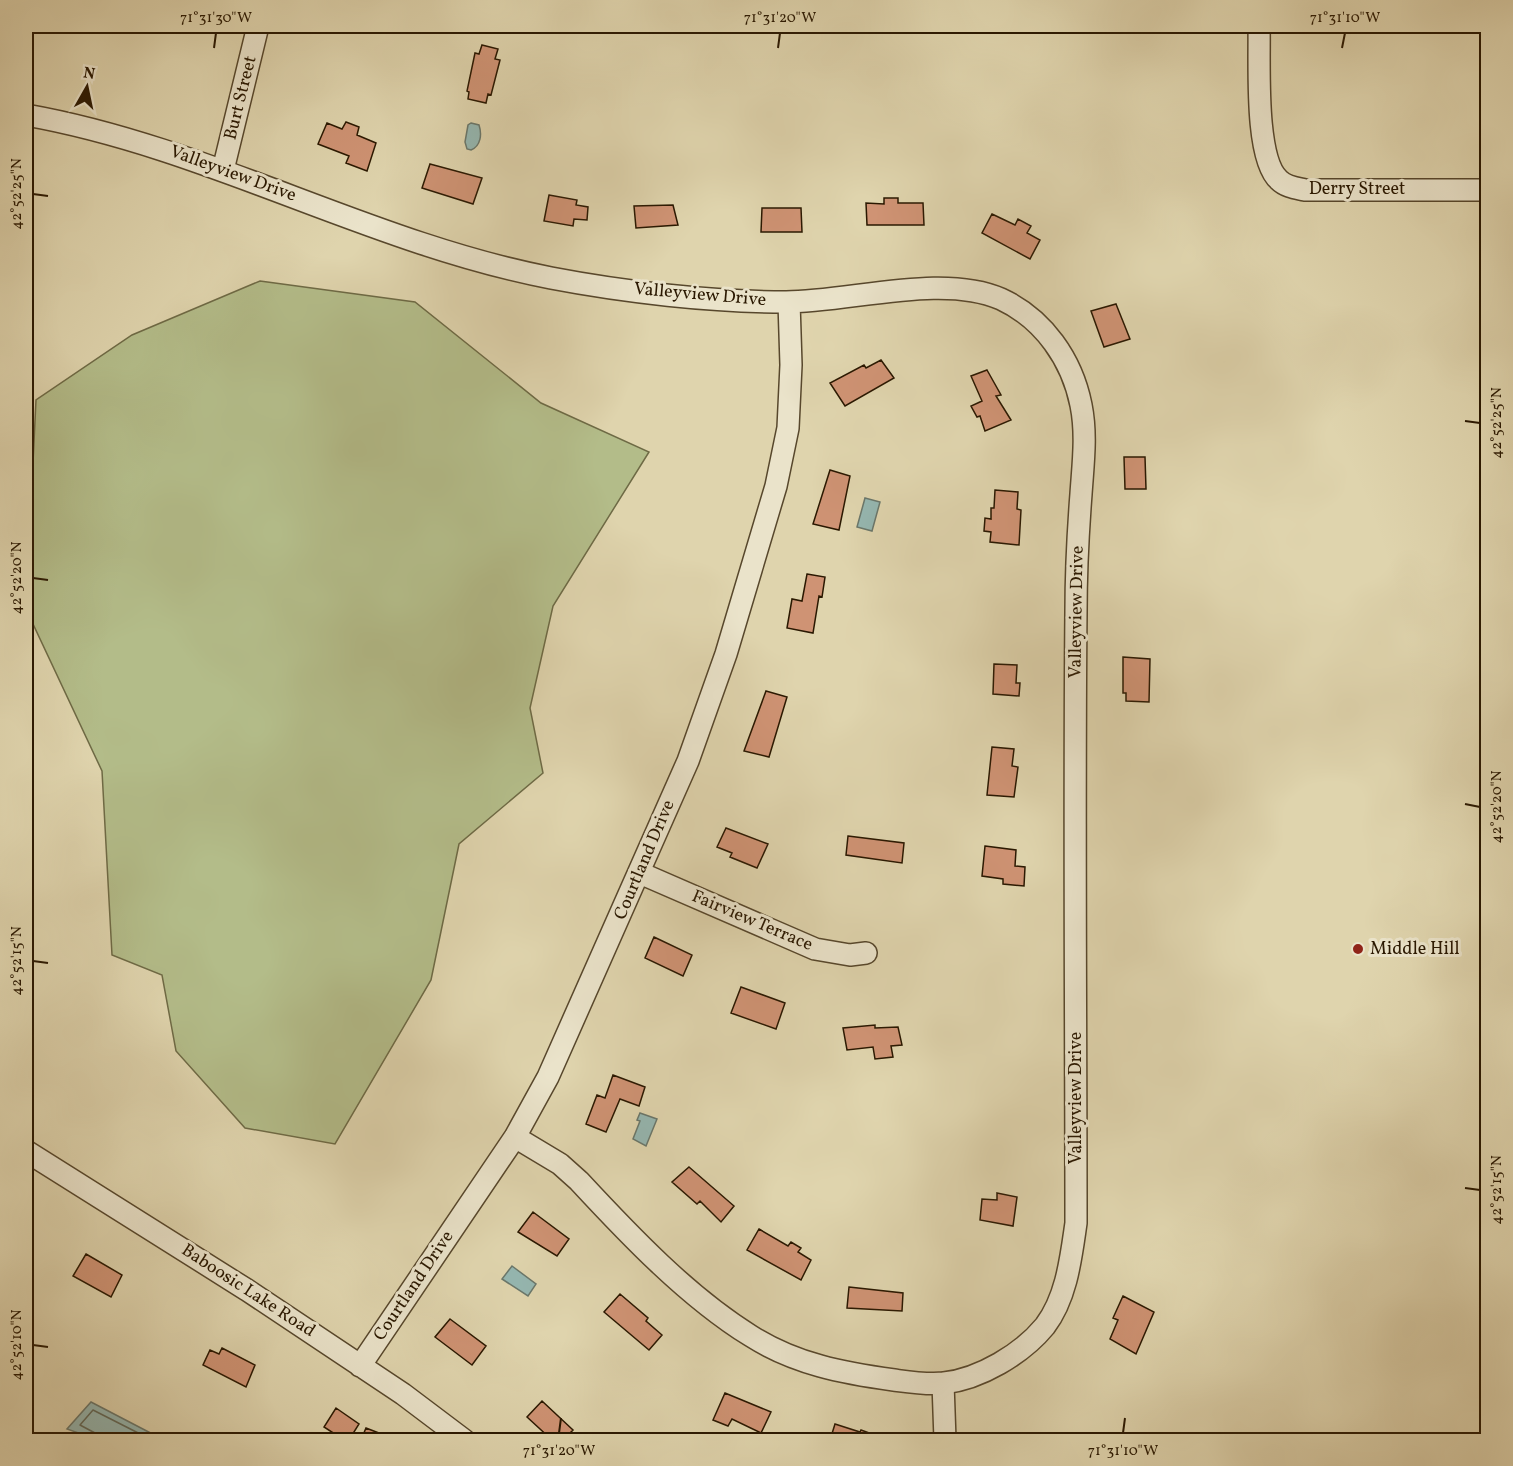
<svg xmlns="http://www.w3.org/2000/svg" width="1513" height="1466" font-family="Vollkorn,serif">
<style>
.green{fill:#b3bc89;stroke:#6e6a45;stroke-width:1.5}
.water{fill:#95b7b1;stroke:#6a776b;stroke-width:1.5}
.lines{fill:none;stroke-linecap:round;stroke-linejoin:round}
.shore{stroke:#606859;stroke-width:1.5}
.building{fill:#cf9374;stroke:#2a1801;stroke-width:1.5}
.minor-casing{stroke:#57472c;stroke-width:24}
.minor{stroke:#eae3ca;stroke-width:21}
.ticks{fill:none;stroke:#2a1801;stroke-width:2}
.poi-dot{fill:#8f2418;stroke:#eae3ca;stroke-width:2}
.labels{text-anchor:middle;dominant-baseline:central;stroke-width:6;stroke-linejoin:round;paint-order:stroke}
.street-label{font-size:18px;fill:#2a1801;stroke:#eae3ca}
.poi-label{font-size:18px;fill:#2a1801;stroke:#eae3ca;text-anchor:start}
.neatline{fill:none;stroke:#2a1801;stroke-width:2}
.ticks-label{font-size:15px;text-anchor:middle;fill:#2a1801}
</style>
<rect width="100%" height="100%" fill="#dfd4ad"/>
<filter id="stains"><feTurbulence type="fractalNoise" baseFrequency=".00333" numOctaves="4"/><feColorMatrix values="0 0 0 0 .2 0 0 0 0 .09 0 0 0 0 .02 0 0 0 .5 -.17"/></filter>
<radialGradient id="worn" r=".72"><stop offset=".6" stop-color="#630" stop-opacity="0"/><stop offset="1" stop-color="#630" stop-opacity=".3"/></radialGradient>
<path class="green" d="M 260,281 L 415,302 L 541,403 L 649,452 L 553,606 L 530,708 L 543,773 L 459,844 L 431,980 L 335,1144 L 245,1128 L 176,1051 L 162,975 L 112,955 L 102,771 L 26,609 L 36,400 L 132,335 Z"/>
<path class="water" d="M 471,123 L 479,125 C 482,134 481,146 471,150 L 467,149 L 465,142 L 468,125 Z
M 865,498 L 880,502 L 872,531 L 857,527 Z
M 640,1113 L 657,1119 L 646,1146 L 633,1139 L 640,1121 L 637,1120 Z
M 512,1266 L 536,1284 L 528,1296 L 502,1279 Z
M 91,1402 L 164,1440 L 98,1440 L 67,1429 Z"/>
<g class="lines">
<path class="shore" d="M 97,1440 L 95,1433 L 80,1425 L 93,1410 L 152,1440"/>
</g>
<path class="building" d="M 482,45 L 498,49 L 495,59 L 500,60 L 491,95 L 488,94 L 486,103 L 468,99 L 469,92 L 467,91 L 475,53 L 479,54 Z
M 346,122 L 359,127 L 357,135 L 376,143 L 367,171 L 346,163 L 349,156 L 318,144 L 327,123 L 342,129 Z
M 430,164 L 482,178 L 473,204 L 422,188 Z
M 549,195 L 577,200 L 576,205 L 588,207 L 587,220 L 574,219 L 573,226 L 544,221 Z
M 884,198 L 898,198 L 898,203 L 923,203 L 924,225 L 867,225 L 866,203 L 884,204 Z
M 673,205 L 678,225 L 636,228 L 634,206 Z
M 762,208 L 801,208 L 802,232 L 761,232 Z
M 992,214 L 1015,225 L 1018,219 L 1031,226 L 1027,233 L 1040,240 L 1030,259 L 982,233 Z
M 1116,304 L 1130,339 L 1104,347 L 1091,311 Z
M 881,360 L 894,378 L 845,406 L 830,383 L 864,365 L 866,368 Z
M 987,370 L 1001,395 L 996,396 L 1011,420 L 985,431 L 980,416 L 977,417 L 971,406 L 982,401 L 971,376 Z
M 1124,457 L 1145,457 L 1146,489 L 1125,489 Z
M 830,470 L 850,476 L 839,530 L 813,524 Z
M 995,490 L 1018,492 L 1017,509 L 1021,510 L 1019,545 L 990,542 L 991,532 L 984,531 L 985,518 L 991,519 L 991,508 L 994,508 Z
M 807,574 L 825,577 L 822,597 L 819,596 L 813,633 L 787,628 L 792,599 L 802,601 Z
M 1123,657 L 1150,659 L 1149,702 L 1126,701 L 1126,693 L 1123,693 Z
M 994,664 L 1017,665 L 1016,683 L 1020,683 L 1019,696 L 993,694 Z
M 766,691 L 787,697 L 769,757 L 744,751 Z
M 992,747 L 1014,749 L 1012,766 L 1018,767 L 1014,797 L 987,795 Z
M 726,828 L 768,844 L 757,868 L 730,857 L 732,853 L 717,847 Z
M 848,836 L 904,843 L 902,863 L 846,855 Z
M 985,846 L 1016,850 L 1015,866 L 1025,867 L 1024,886 L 1003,884 L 1003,879 L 982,876 Z
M 654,937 L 692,955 L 683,976 L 645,958 Z
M 741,987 L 785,1003 L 776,1029 L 731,1013 Z
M 875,1025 L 875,1028 L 898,1027 L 902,1045 L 891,1046 L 893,1057 L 875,1059 L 873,1047 L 847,1050 L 843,1028 Z
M 613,1075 L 645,1087 L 639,1106 L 620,1099 L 606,1132 L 586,1124 L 597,1095 L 605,1098 Z
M 689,1167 L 734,1206 L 721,1222 L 700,1201 L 697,1204 L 672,1182 Z
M 997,1193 L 1017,1197 L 1013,1226 L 980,1220 L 982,1199 L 997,1200 Z
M 533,1212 L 569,1239 L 557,1256 L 518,1232 Z
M 759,1229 L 788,1246 L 791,1242 L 801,1248 L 798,1252 L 811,1260 L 801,1280 L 747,1250 Z
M 86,1254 L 122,1275 L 111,1297 L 73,1276 Z
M 849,1287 L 903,1293 L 902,1311 L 847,1308 Z
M 620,1294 L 648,1318 L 646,1321 L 662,1335 L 649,1350 L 604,1312 Z
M 1123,1296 L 1154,1312 L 1136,1354 L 1110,1339 L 1118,1320 L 1113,1318 Z
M 450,1319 L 486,1346 L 472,1365 L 435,1337 Z
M 222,1348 L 255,1365 L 246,1387 L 203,1365 L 210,1350 L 219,1354 Z
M 725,1393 L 771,1412 L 761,1433 L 732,1419 L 728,1426 L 713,1420 Z
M 542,1401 L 573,1430 L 563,1440 L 552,1440 L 527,1417 Z
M 336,1408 L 359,1424 L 349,1440 L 344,1440 L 324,1427 Z
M 835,1424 L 860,1432 L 861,1430 L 888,1440 L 830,1440 Z
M 366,1428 L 384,1435 L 382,1440 L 361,1440 Z"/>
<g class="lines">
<g class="minor-casing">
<path id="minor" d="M 1259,26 C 1260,60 1254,158 1279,180 C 1286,187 1296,188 1305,190 L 1488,190
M 26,115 C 208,147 370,243 551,278 C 624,292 712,302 786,302 C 850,302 942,273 1001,299 C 1044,319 1072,360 1081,405 C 1087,435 1083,464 1081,494 C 1078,533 1076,572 1076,612 C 1074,815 1076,1019 1076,1223 C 1071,1257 1067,1297 1045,1326 C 1022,1354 980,1379 944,1383 C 928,1385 909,1382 894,1380 C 843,1373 795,1364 751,1336 C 688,1297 630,1236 579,1181 L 560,1164 L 515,1137
M 223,170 L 258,26
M 640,873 L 815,949 L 850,955 L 866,953
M 26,1151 L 247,1290 L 403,1394 L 464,1440
M 360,1366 L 515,1137 L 548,1077 L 688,761 L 726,654 L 776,486 L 788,428 L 791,365 L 789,302
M 943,1383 L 945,1440"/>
</g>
<use href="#minor" class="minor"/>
</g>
<path class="ticks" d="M 214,48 L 216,33M 778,48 L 780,33M 1342,48 L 1345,33M 33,194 L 48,196M 1465,421 L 1480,423M 33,578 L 48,580M 1465,804 L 1480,807M 33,961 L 48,963M 1465,1188 L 1480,1190M 33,1345 L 48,1347M 559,1433 L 561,1418M 1123,1433 L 1125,1418"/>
<circle class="poi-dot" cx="1358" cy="949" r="6"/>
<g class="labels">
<g class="street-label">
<text transform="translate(241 98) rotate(-76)">Burt Street</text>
<text transform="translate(233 174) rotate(20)">Valleyview Drive</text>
<text x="1357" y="189">Derry Street</text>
<text transform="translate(700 295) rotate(5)">Valleyview Drive</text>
<text transform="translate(1077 612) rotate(-89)">Valleyview Drive</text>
<text transform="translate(645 860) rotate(-67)">Courtland Drive</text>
<text transform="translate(752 921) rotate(23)">Fairview Terrace</text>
<text transform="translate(1076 1098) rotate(-90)">Valleyview Drive</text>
<text transform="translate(414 1286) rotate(-56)">Courtland Drive</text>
<text transform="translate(248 1291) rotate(33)">Baboosic Lake Road</text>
</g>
<g class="poi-label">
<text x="1370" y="949">Middle Hill</text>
</g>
</g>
<rect width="1513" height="1466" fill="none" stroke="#dfd4ad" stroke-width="66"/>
<g transform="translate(87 87) rotate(9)" stroke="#eae3ca" stroke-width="4.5" paint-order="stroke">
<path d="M0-4.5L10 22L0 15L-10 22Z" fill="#2a1801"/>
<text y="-9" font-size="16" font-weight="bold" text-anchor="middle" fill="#2a1801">N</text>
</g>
<rect x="33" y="33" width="1447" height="1400" class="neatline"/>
<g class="ticks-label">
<text x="216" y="22">71°31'30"W</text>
<text x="780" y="22">71°31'20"W</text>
<text x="1345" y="22">71°31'10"W</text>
<text transform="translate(16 194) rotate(-90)" y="5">42°52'25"N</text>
<text transform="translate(1496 423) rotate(-90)" y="5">42°52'25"N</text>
<text transform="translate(16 578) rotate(-90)" y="5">42°52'20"N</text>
<text transform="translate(1496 807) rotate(-90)" y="5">42°52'20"N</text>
<text transform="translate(16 961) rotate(-90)" y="5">42°52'15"N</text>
<text transform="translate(1496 1190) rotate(-90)" y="5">42°52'15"N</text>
<text transform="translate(16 1345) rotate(-90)" y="5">42°52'10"N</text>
<text x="559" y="1455">71°31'20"W</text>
<text x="1123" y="1455">71°31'10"W</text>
</g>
<rect width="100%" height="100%" filter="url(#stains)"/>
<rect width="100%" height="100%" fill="url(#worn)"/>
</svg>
